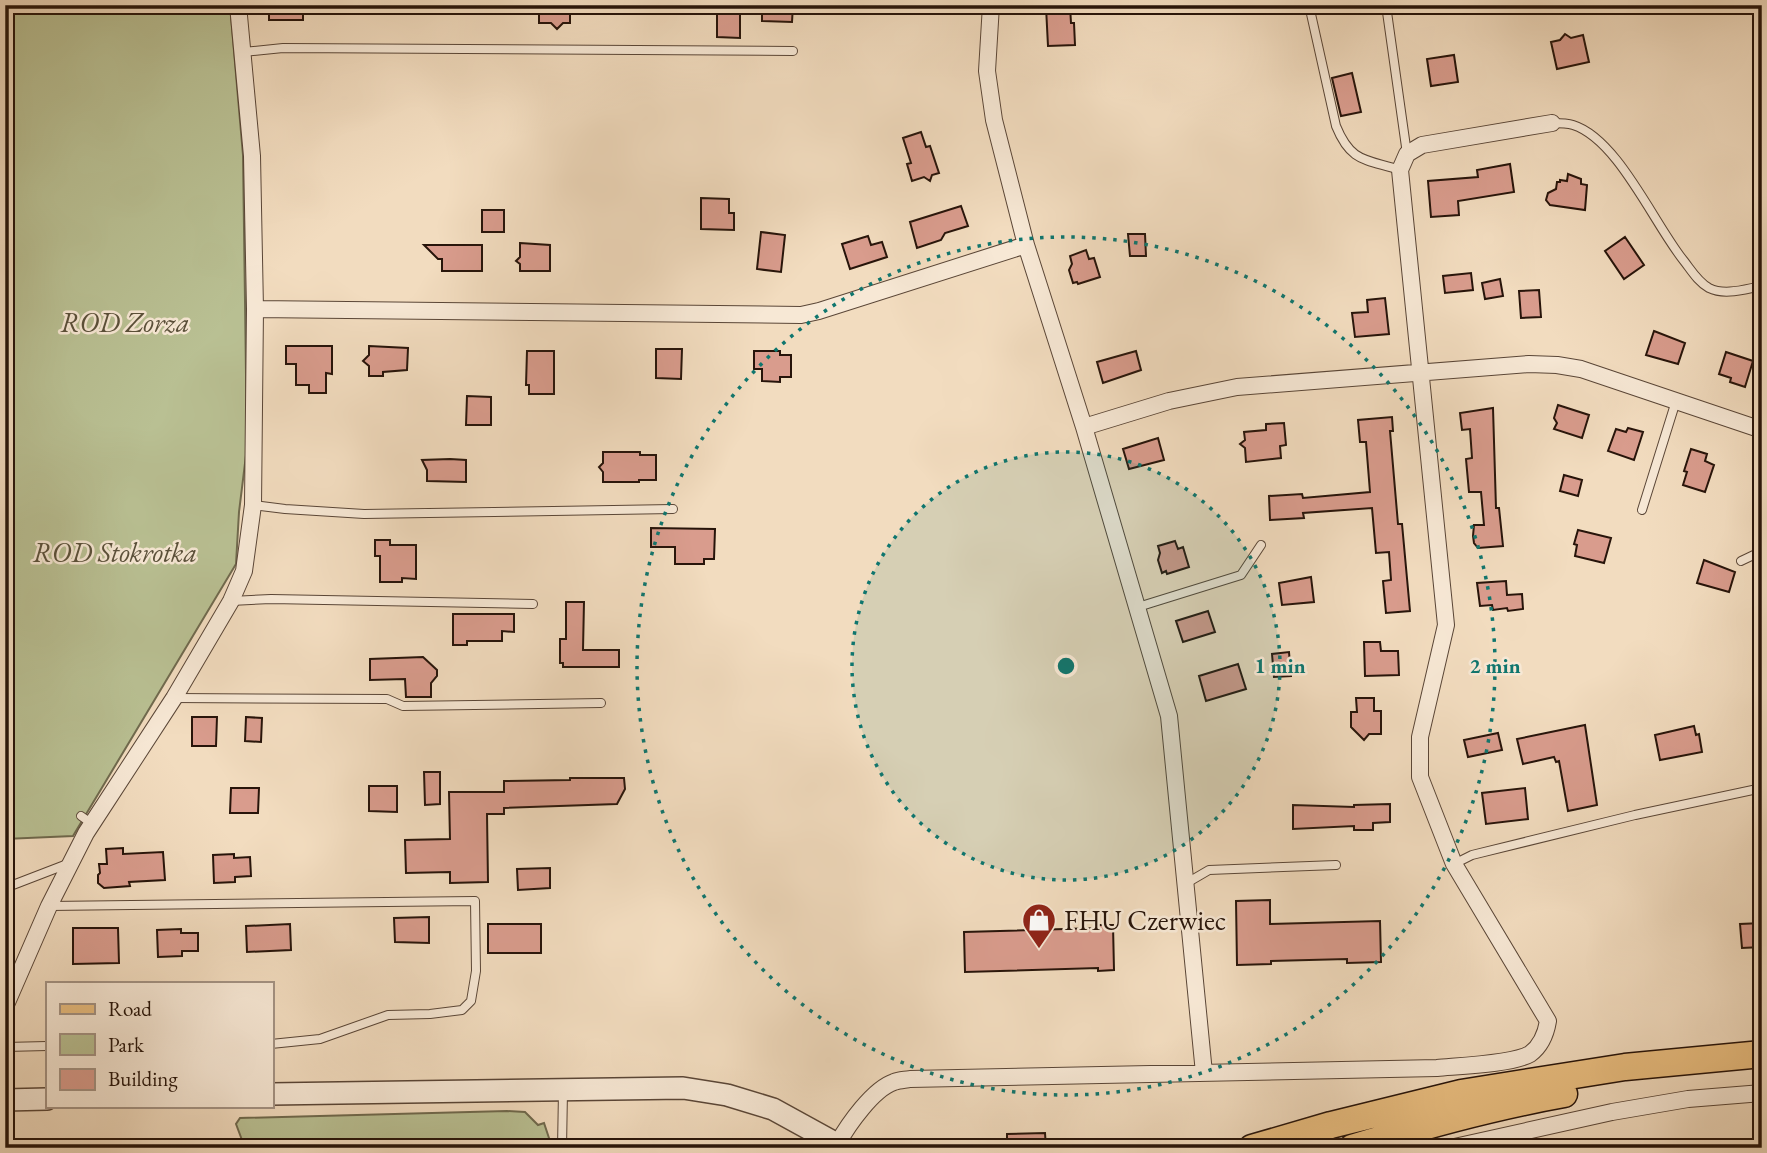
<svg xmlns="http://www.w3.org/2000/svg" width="1767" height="1153" font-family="'EB Garamond',serif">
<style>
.green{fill:#b9c093;stroke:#706a4e;stroke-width:2}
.building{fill:#d99c8d;stroke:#27140a;stroke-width:2}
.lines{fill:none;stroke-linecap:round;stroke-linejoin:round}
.service-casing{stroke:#5a4637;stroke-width:10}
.minor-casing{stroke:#5a4637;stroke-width:18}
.tertiary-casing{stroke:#5a4637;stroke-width:24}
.primary-casing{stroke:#27140a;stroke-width:29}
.service{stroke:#f7e8d5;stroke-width:8}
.minor{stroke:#f7e8d5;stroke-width:16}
.tertiary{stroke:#f7e8d5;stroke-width:21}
.primary{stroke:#e9be80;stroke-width:26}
.ring{fill:none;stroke:#0f766e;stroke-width:3.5;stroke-dasharray:3.5 7}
.labels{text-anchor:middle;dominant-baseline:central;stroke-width:5;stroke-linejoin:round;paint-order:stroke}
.park-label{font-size:28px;font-style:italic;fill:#5a503a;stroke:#f7e8d5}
.poi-label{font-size:28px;fill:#27140a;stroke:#f7e8d5;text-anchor:start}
.centre{fill:#0f766e;stroke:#f7e8d5;stroke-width:3.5}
.ring-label{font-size:21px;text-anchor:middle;font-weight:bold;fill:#0f766e;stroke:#f7e8d5;stroke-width:5;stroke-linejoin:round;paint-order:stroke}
</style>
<rect width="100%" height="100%" fill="#f2dcbf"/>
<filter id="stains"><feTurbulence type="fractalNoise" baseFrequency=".00286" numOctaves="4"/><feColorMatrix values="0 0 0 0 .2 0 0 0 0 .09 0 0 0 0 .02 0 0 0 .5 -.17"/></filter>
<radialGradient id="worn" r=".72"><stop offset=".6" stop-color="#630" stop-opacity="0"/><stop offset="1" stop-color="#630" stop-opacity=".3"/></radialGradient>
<path class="green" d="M 5,5 L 230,5 L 243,155 L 247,447 L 239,512 L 236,564 L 73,836 L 5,839 Z
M 507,1111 L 525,1112 L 538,1125 L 544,1123 L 549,1138 L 548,1148 L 245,1148 L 236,1124 L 240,1118 Z"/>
<path class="building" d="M 269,5 L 303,5 L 303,20 L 269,20 Z
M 570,5 L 570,23 L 563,23 L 557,29 L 551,23 L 539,23 L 539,6 Z
M 762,5 L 793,5 L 792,22 L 762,21 Z
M 1070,6 L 1071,23 L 1074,23 L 1075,45 L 1048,46 L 1046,7 Z
M 717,11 L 740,12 L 740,38 L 717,37 Z
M 1565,34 L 1571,38 L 1583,35 L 1589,62 L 1557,69 L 1551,42 L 1560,40 Z
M 1454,55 L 1458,82 L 1431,86 L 1427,59 Z
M 1352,73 L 1361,112 L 1341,116 L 1332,78 Z
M 921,132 L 926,147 L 930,146 L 939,173 L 932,175 L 930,181 L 924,177 L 912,181 L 907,164 L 911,163 L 903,138 Z
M 1510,164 L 1514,192 L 1458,201 L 1459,215 L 1431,217 L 1428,181 L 1478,177 L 1477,170 Z
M 1568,174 L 1581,179 L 1581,184 L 1587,185 L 1585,210 L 1550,205 L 1546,200 L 1548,193 L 1556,189 L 1557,182 L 1560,182 L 1560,180 L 1567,181 Z
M 701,198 L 729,199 L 729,213 L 734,213 L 734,230 L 701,229 Z
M 961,206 L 968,226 L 945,233 L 941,240 L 917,248 L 910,222 Z
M 482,210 L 504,210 L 504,232 L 482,232 Z
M 761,232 L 785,235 L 781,272 L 757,269 Z
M 1128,234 L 1145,234 L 1146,256 L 1130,256 Z
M 868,236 L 871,245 L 882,242 L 887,257 L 850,269 L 842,244 Z
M 1625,237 L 1644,265 L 1624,279 L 1605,251 Z
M 520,243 L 550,245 L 550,271 L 520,271 L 520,264 L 516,261 L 520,257 Z
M 424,245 L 482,245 L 482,271 L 442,271 L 442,259 L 438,259 Z
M 1086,250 L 1089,259 L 1094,258 L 1100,277 L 1078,284 L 1077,282 L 1073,283 L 1069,270 L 1072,264 L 1070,256 Z
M 1471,273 L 1473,290 L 1445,293 L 1443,276 Z
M 1500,279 L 1503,296 L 1485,299 L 1482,283 Z
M 1539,290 L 1541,317 L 1521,318 L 1519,291 Z
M 1385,298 L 1389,334 L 1355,337 L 1352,313 L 1368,312 L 1367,300 Z
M 1654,331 L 1685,343 L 1678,364 L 1646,355 Z
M 286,346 L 332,346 L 332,374 L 326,373 L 326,393 L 309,393 L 309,385 L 296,385 L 296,364 L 286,364 Z
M 369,346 L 408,348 L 407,370 L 383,372 L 383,376 L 369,376 L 369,366 L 363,361 L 369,355 Z
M 656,349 L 682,349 L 681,379 L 656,378 Z
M 527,351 L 554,351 L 554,394 L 529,394 L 529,385 L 526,385 Z
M 754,351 L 780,351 L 780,355 L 791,355 L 791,377 L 780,377 L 780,382 L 762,381 L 762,369 L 754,369 Z
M 1136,351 L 1141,370 L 1103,383 L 1097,362 Z
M 1726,352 L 1753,361 L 1745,387 L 1730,382 L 1731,378 L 1719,374 Z
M 467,396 L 491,397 L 491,425 L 466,425 Z
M 1558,405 L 1589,415 L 1582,438 L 1554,429 L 1557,423 L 1554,418 Z
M 1493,408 L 1496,508 L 1499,508 L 1503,546 L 1478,548 L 1474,543 L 1473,536 L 1474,525 L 1484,525 L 1481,492 L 1469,492 L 1466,459 L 1472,458 L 1470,429 L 1462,430 L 1460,413 Z
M 1392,417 L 1393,431 L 1390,431 L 1398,524 L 1402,524 L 1410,611 L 1386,613 L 1383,581 L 1391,580 L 1389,552 L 1376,553 L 1372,508 L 1303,513 L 1304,518 L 1270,520 L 1269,496 L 1302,494 L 1303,498 L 1370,492 L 1366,442 L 1360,442 L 1358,420 Z
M 1284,423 L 1286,445 L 1280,446 L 1281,458 L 1246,462 L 1245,448 L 1240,444 L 1245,440 L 1244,432 L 1266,430 L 1266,424 Z
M 1628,428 L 1643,432 L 1634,460 L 1608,451 L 1616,429 L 1626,432 Z
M 1158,438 L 1164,460 L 1129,469 L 1123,449 Z
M 1691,449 L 1707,454 L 1705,461 L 1714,465 L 1705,492 L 1683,485 L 1687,472 L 1684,471 Z
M 603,452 L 640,452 L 640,455 L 656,455 L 656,480 L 639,480 L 639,482 L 603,482 L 603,472 L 599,467 L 603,463 Z
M 450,459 L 466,460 L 466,482 L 427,481 L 427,470 L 422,460 Z
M 1564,475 L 1582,480 L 1578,496 L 1560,491 Z
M 651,528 L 715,529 L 714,559 L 704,559 L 704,564 L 675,564 L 675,547 L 651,547 Z
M 1578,530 L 1611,538 L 1604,563 L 1575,556 L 1577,545 L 1574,544 Z
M 375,540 L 390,540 L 390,545 L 416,545 L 416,579 L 402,578 L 402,582 L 380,582 L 380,556 L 375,556 Z
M 1175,541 L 1178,549 L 1183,547 L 1189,567 L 1167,574 L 1166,571 L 1162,573 L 1158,560 L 1160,553 L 1158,546 Z
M 1704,560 L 1735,572 L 1729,592 L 1697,583 Z
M 1311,577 L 1314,602 L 1282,605 L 1279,583 Z
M 1506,581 L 1507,595 L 1522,594 L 1523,609 L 1508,611 L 1507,608 L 1493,610 L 1492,605 L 1480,606 L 1477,583 Z
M 566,602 L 584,602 L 583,650 L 619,650 L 619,667 L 563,667 L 563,663 L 560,663 L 560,639 L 566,639 Z
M 1208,611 L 1215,632 L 1183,642 L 1176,621 Z
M 453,614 L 514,614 L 514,632 L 502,631 L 502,641 L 467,641 L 467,645 L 453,645 Z
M 1364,642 L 1380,642 L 1381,651 L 1398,651 L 1399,675 L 1365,676 Z
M 1289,652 L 1291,676 L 1274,677 L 1272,654 Z
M 423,657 L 437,670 L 437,676 L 431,683 L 431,697 L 406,697 L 405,679 L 370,680 L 370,659 Z
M 1238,664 L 1246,689 L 1206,701 L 1199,676 Z
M 1356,698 L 1374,698 L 1374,711 L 1381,711 L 1381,734 L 1369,734 L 1364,740 L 1351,727 L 1351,712 L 1357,712 Z
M 192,717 L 217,717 L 216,746 L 192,746 Z
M 246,717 L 262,718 L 261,742 L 245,741 Z
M 1585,725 L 1597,805 L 1568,811 L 1559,761 L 1556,762 L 1554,757 L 1523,764 L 1517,739 Z
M 1694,726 L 1696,735 L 1699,734 L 1702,752 L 1660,760 L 1655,735 Z
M 1498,733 L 1502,750 L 1468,757 L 1464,740 Z
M 424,772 L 440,772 L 440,804 L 425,805 Z
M 570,778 L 624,778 L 625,789 L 617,804 L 504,808 L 504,814 L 487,814 L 488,882 L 450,883 L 450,872 L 406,873 L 405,840 L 450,839 L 449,792 L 504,792 L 504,781 L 570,780 Z
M 369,786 L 397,786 L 397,812 L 369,811 Z
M 231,788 L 259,788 L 258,813 L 230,813 Z
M 1525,788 L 1528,819 L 1486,824 L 1482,793 Z
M 1390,804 L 1390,822 L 1373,823 L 1373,830 L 1354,830 L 1354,826 L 1293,829 L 1293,805 L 1354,807 L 1354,805 Z
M 123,848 L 123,854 L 163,852 L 165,880 L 129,882 L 130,886 L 104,888 L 98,883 L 98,875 L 100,873 L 99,864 L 107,864 L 106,849 Z
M 234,854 L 234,858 L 250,857 L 251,876 L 235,877 L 235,882 L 214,883 L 213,855 Z
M 550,868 L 550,888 L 518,890 L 517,869 Z
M 1270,900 L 1270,924 L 1380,921 L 1381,962 L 1347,963 L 1347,959 L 1271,961 L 1271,964 L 1237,965 L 1236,901 Z
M 429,917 L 429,943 L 395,942 L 394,918 Z
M 1762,923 L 1762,947 L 1742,948 L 1740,924 Z
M 290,924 L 291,950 L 247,952 L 246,926 Z
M 488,924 L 541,924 L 541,953 L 488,953 Z
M 1097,925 L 1113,925 L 1114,970 L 1098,971 L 1098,968 L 965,972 L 964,932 L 1097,928 Z
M 73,928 L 118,928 L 119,963 L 73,964 Z
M 181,929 L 181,933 L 198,933 L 198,951 L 182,951 L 182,956 L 158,957 L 157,930 Z
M 1045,1133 L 1046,1148 L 1007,1148 L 1007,1134 Z"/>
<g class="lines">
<g class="service-casing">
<path id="service" d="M 1309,5 L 1336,126 C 1351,163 1366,159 1400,170
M 1386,5 L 1407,154
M 243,52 L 283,48 L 793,51
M 1552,123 C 1559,123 1567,123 1573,125 C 1618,139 1654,224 1684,261 C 1691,270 1698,282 1709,288 C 1725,296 1745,289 1762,286
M 253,505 L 285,509 L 364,514 L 673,509
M 1642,510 L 1676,401
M 1741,561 L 1762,551
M 231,601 L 271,599 L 533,604
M 1138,607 L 1241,575 L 1261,545
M 174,698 L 387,699 L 403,706 L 601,703
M 81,816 L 91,823
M 1454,864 L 1472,855 L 1635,815 L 1762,788
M 1185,884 L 1209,870 L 1336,865
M 5,888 L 70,863
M 49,906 L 475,901 L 476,971 L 471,1001 L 462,1010 L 430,1014 L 388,1015 L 320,1039 L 271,1044
M 5,1047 L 47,1046
M 562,1148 L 563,1091"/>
</g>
<g class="minor-casing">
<path id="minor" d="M 991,5 L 987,71 L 994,120 L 1026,245 L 1084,427 L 1169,716 L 1204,1073
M 255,309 L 801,315 L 819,311 L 1026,245
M 1084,427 L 1169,401 L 1237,387 L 1529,364 L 1557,365 L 1581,369 L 1762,430
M 5,1007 L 49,906 L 86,833 L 174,698 L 231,601 L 244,571 L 253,505 L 255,309 L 252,156 L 238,5
M 838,1143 C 848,1125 873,1089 894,1082 C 899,1080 905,1080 910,1079 L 1437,1068 C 1458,1066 1513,1064 1530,1054 C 1541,1046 1546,1033 1548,1021 L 1454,864 L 1420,777 L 1420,737 L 1446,625 L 1400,170 L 1407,154 L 1422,145 L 1552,123
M 1450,1148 L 1612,1112 L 1688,1099 L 1762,1093"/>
</g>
<g class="tertiary-casing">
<path id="tertiary" d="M 271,1094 L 683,1088 L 727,1095 L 773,1109 L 844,1148
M 5,1100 L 47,1099"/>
</g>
<g class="primary-casing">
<path id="primary" d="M 1252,1148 L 1331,1125 L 1461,1093 L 1625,1067 L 1762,1054
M 1352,1148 C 1422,1126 1491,1107 1564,1094"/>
</g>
<use href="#service" class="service"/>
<use href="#minor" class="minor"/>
<use href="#tertiary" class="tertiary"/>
<use href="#primary" class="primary"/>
</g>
<circle cx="1066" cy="666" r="214" fill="#0f766e" fill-opacity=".12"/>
<g class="ring">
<circle cx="1066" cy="666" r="214"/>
<circle cx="1066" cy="666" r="429"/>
</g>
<defs>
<g id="shop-pin" transform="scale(1.75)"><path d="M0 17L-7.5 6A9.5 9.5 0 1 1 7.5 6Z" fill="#8f2418" stroke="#f7e8d5"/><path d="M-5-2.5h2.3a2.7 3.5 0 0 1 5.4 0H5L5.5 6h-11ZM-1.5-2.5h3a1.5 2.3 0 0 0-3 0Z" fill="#fff"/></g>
</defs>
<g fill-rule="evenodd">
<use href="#shop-pin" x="1039" y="920"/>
</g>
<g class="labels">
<g class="park-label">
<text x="125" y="322">ROD Zorza</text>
<text x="115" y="552">ROD Stokrotka</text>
</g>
<g class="poi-label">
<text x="1064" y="920">FHU Czerwiec</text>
</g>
</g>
<circle cx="1066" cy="666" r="10" class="centre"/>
<g class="ring-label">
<text x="1280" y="673">1 min</text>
<text x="1495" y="673">2 min</text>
</g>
<rect width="1767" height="1153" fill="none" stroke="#f2dcbf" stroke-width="28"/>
<rect x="7" y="7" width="1753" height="1139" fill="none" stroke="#27140a" stroke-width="3.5"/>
<rect x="14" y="14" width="1739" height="1125" fill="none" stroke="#27140a" stroke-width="2"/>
<rect x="46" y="982" width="228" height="126" fill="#f7e8d5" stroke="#a49384" stroke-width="2"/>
<rect x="60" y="1004" width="35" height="10" fill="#e9be80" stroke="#a49384" stroke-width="2"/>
<text x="108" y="1016" font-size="21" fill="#27140a">Road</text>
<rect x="60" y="1034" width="35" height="21" fill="#b9c093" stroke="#a49384" stroke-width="2"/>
<text x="108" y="1052" font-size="21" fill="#27140a">Park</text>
<rect x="60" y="1069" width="35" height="21" fill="#d99c8d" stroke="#a49384" stroke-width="2"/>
<text x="108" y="1086" font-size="21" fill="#27140a">Building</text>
<rect width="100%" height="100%" filter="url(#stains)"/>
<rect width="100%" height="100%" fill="url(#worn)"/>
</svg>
